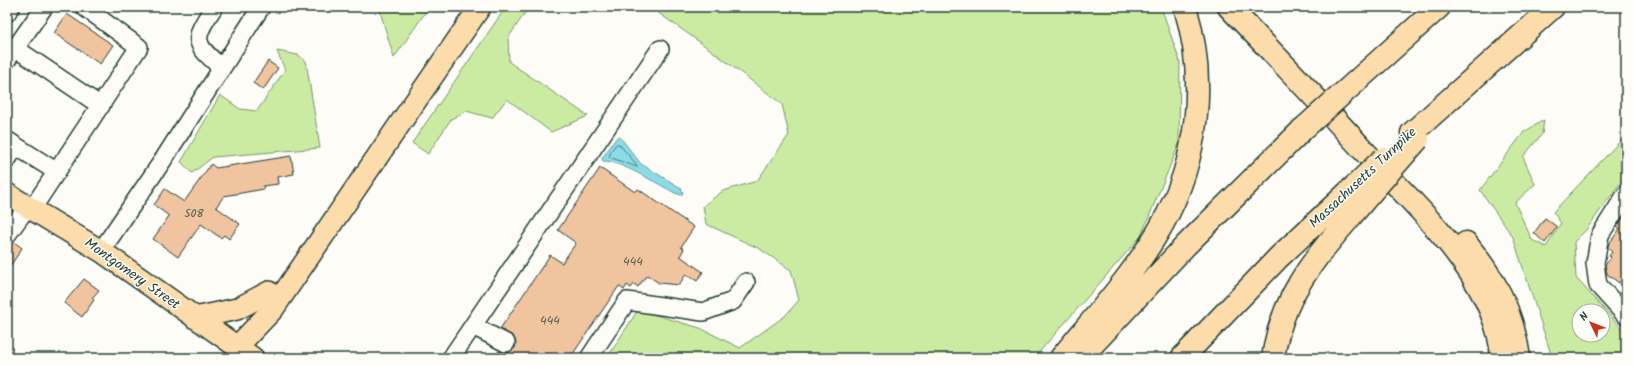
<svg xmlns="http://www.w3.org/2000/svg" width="1633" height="365" font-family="Kalam,sans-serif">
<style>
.green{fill:#cceba2;stroke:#76946b;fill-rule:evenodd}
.water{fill:#8bdce6;stroke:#609c9f}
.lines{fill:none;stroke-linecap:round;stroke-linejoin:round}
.shore{stroke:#4a7d7b;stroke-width:1}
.building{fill:#f0c49f;stroke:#1f3d34}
.minor-casing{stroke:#1f3d34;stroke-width:20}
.major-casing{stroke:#1f3d34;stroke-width:24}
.highway-casing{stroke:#1f3d34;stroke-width:25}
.minor{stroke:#fdfcf7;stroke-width:17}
.major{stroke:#fddcac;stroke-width:21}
.highway{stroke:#fddcac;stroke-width:22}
.highway-bridge-casing{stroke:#1f3d34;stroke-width:25;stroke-linecap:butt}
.highway-bridge{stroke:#fddcac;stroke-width:22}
.labels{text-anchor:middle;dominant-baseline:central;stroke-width:3;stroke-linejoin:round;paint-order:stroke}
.number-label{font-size:12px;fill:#535f4f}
.street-label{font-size:14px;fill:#1f3d34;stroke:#fdfcf7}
</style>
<rect width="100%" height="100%" fill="#fdfcf7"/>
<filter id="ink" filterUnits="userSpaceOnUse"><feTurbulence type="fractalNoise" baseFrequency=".025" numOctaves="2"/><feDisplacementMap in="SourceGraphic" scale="8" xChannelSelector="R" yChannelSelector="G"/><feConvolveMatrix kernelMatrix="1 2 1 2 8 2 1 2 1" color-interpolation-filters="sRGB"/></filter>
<g filter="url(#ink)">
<path class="green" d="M 376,7 L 429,7 L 394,58 L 380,11 Z
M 506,7 L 529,7 L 508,38 L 509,62 L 588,116 L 551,132 L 507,99 L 492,118 L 466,111 L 451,119 L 428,154 L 412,143 Z
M 650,7 L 1161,7 L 1180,62 L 1179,144 L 1141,236 L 1034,358 L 607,358 L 638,310 L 700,328 L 740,348 L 785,316 L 799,300 L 791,270 L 760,249 L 706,224 L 703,206 L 723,191 L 757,181 L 789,135 L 782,104 L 711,50 Z
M 277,51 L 298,55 L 306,61 L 320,148 L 213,157 L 192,173 L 181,162 L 220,95 L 240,109 L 257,111 L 285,70 Z
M 1544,120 L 1542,134 L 1523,157 L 1535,184 L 1515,203 L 1532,240 L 1546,247 L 1561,223 L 1553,212 L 1626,135 L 1626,175 L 1586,230 L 1574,242 L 1576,278 L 1622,329 L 1626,330 L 1626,358 L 1549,358 L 1550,351 L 1513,237 L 1480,190 L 1524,132 ZM 1579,311 L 1603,311 L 1603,335 L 1579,335 Z"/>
<path class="water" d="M 617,137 L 620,137 L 641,164 L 681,188 L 683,193 L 681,195 L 675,193 C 660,185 618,160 603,161 L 602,158 Z"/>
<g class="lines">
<path class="shore" d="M 617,144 L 619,144 L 637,165 L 637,167 L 609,157 L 611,151 Z"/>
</g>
<path class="building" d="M 67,14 L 113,45 L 100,64 L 54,33 Z
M 268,61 L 278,68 L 263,90 L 253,83 Z
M 291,156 L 294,174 L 277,177 L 278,184 L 263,186 L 264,189 L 224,196 L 216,207 L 240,224 L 229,239 L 224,235 L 221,238 L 201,224 L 178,257 L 153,239 L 169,216 L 154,205 L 165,189 L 184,202 L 211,164 L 216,168 Z
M 600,168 L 635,192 L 638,189 L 694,227 L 681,247 L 684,249 L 680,256 L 703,272 L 697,281 L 686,274 L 679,285 L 659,283 L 647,275 L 638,287 L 634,284 L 631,288 L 627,285 L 624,290 L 619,286 L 570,358 L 494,358 L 499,351 L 507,353 L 515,348 L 516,343 L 514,337 L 500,329 L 550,255 L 562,263 L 576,243 L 558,230 Z
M 1626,213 L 1626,274 L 1619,283 L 1607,274 L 1605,265 L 1611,257 L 1609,256 L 1612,252 L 1608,248 L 1608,245 L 1620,229 L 1617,227 Z
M 1545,218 L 1557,227 L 1545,243 L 1534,233 Z
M 14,242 L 22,248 L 7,271 L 7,245 Z
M 84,279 L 99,290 L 92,298 L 94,300 L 82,317 L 64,303 Z"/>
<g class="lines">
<g class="minor-casing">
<path id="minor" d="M 214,7 C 192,40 193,43 222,68
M 7,13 L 11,7
M 15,48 L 101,106
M 7,60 L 44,7
M 16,146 L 57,172
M 7,160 L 16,146 L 7,140
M 1626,194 L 1600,235 L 1595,263 L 1598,285 L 1626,316
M 32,209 L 139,47 L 84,7
M 7,235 L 28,206
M 101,251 L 163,160 L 261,7
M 473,326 L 506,343
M 451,358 L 660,49
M 589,358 L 627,301 L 703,312 L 733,301 L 746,282"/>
</g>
<g class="major-casing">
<path id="major" d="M 7,194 L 101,251 L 253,358
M 195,318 L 237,309 L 269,292
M 237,347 L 273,309 L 480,7"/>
</g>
<g class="highway-casing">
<path id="highway" d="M 1229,7 C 1275,55 1320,102 1364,151 C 1415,206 1498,279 1502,358
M 1360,78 L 1439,7
M 1412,133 L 1553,7
M 1466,243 C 1496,281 1512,309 1519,358
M 1061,358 C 1096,315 1135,273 1162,225 C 1199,159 1207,79 1185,7
M 1080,358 L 1186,245 L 1303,129
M 1182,358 L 1279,257 L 1356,185
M 1273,358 C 1283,287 1324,249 1367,197"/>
</g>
<use href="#minor" class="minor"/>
<use href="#major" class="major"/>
<use href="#highway" class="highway"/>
<g class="highway-bridge-casing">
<path id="highway-bridge" d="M 1303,129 L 1360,78
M 1356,185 L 1383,159
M 1367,197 L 1418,139"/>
</g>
<use href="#highway-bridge" class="highway-bridge"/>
</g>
</g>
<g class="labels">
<g class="number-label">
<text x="194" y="213">508</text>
<text x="633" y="261">444</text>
<text x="550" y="320">444</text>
</g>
<g class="street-label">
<text transform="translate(1363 178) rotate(-43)">Massachusetts Turnpike</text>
<text transform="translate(132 274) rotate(35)">Montgomery Street</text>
</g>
</g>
<rect width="1633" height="365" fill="none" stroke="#fdfcf7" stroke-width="24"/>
<rect x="12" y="12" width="1609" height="341" fill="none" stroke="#1f3d34" stroke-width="1.5" filter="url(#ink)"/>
<g transform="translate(1591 323) rotate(313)"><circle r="19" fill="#fdfcf7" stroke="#a4b0a9"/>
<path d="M0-3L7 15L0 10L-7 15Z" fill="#c8321e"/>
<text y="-6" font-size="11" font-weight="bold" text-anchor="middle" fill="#1f3d34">N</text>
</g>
</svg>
